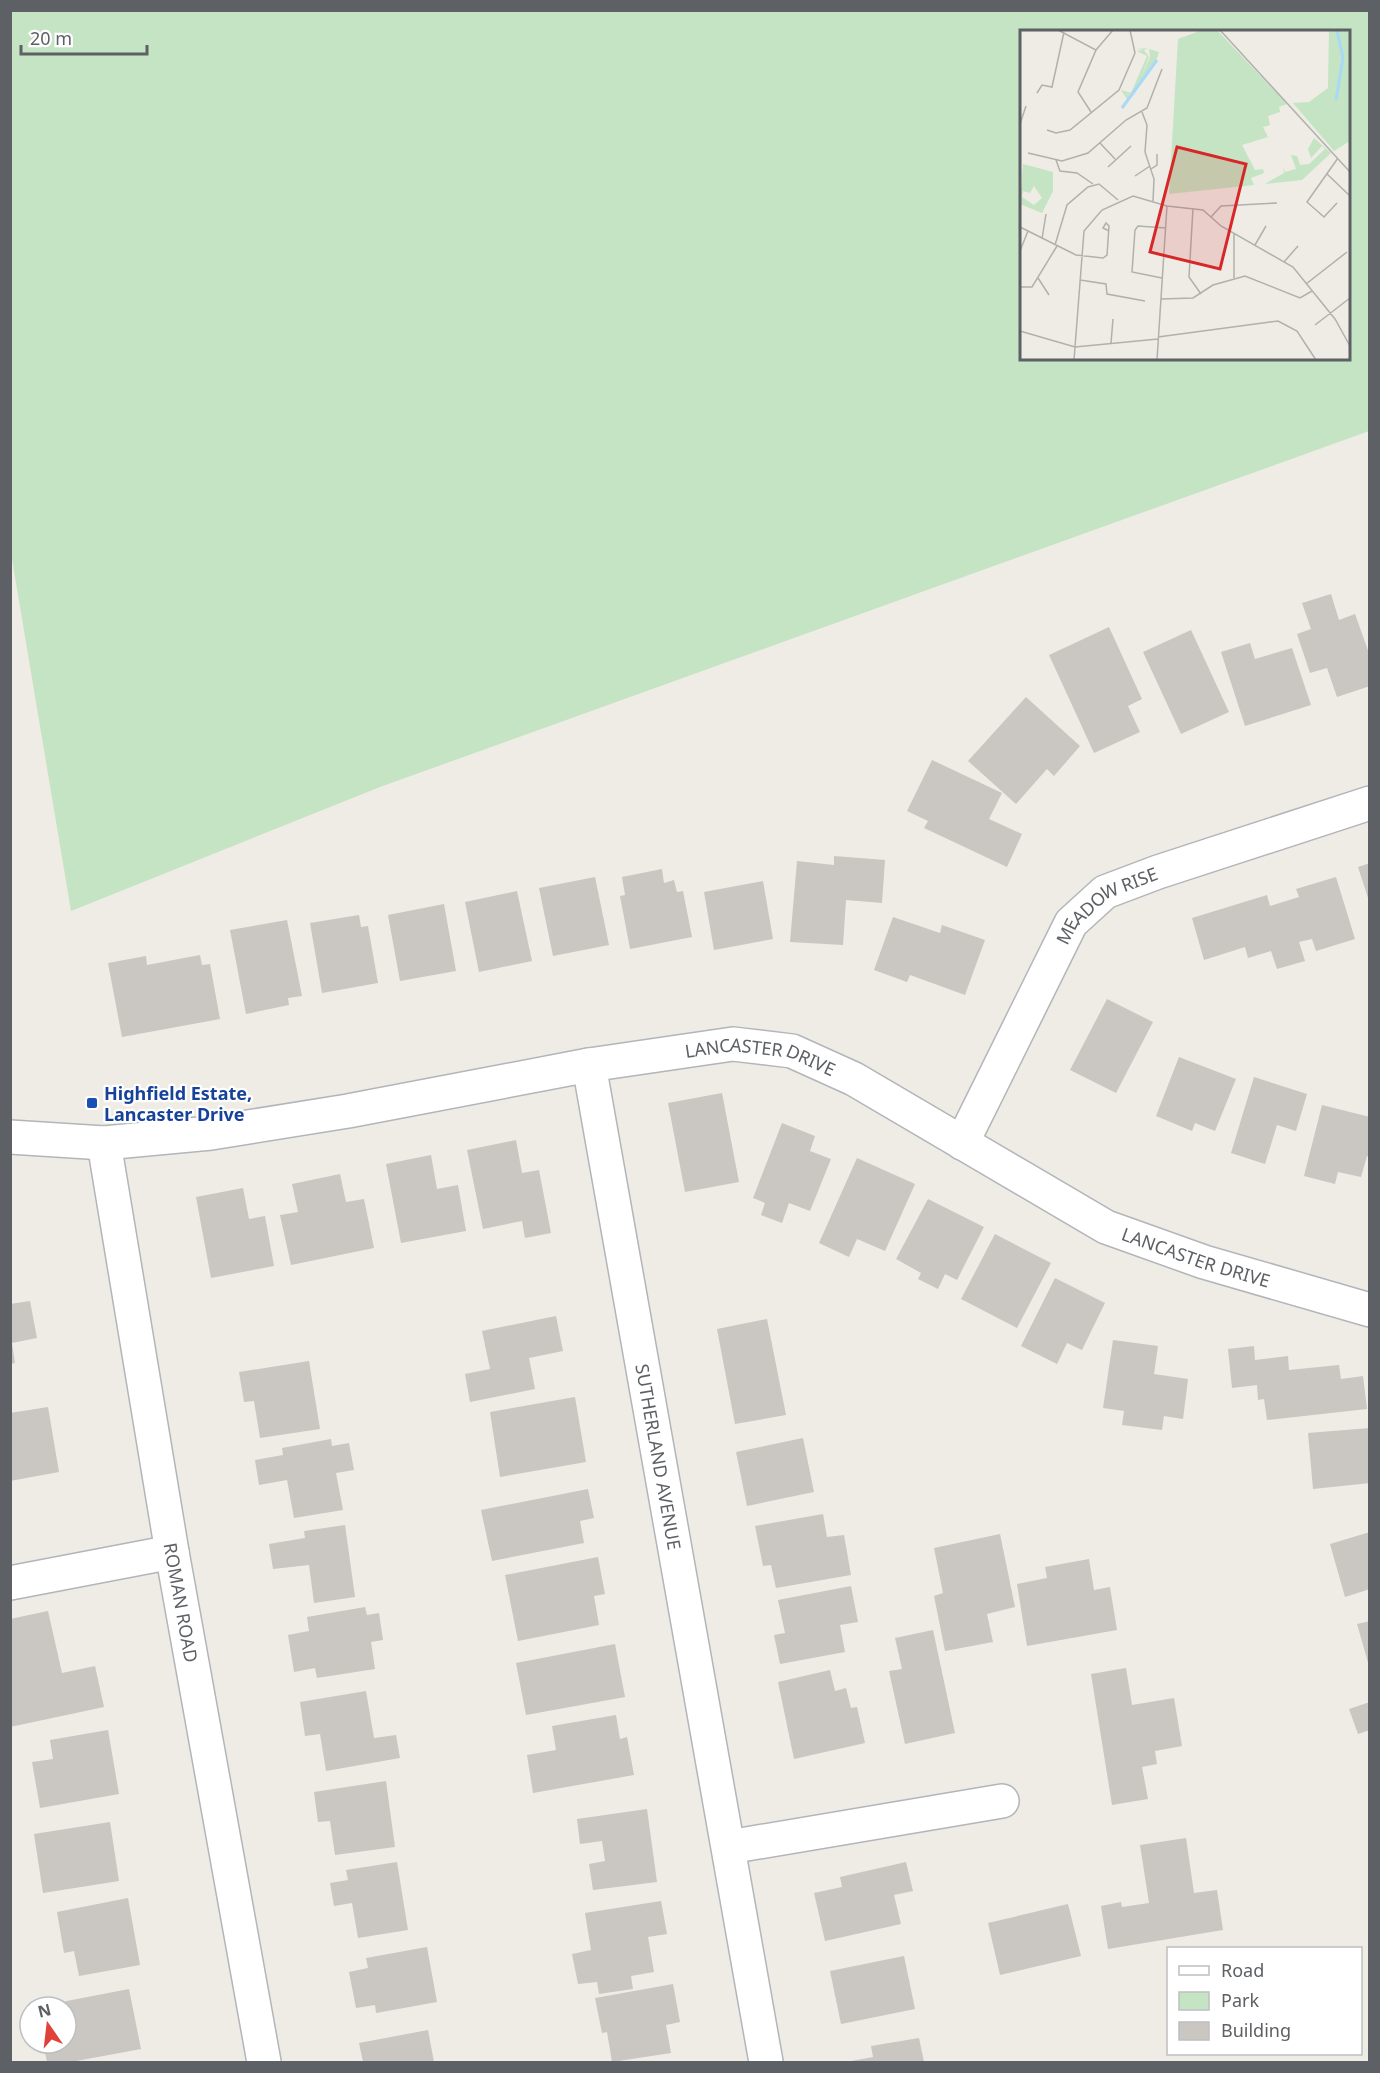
<svg xmlns="http://www.w3.org/2000/svg" width="1380" height="2073" font-family="'Noto Sans',sans-serif">
<style>
.green{fill:#c4e4c3;fill-rule:evenodd}
.building{fill:#cac6c2}
.lines{fill:none;stroke-linecap:round;stroke-linejoin:round}
.street-casing{stroke:#b2b5b9;stroke-width:36}
.street{stroke:#fff;stroke-width:33}
.transit-dot{fill:#1a4fb4;stroke:#fff;stroke-width:2}
.labels{text-anchor:middle;dominant-baseline:central;stroke-width:4.5;stroke-linejoin:round;paint-order:stroke}
.street-label{font-size:18px;fill:#5d6064;stroke:#fff}
.transit-label{font-size:18px;font-weight:bold;fill:#164399;stroke:#fff;text-anchor:start}
.inset-river{fill:none;stroke:#a9d9f9;stroke-width:3}
.inset-road{fill:none;stroke:#b0b0ad;stroke-width:1.5}
.view{fill:#d62828;fill-opacity:0.15;stroke:#d62828;stroke-width:3}
.inset-edge{fill:none;stroke:#5d6064;stroke-width:3}
</style>
<rect width="100%" height="100%" fill="#eeece5"/>
<path class="green" d="M 10,11 L 1369,11 L 1369,431 L 380,787 L 71,911 L 11,553 ZM 1022,32 L 1348,32 L 1348,358 L 1022,358 Z"/>
<path class="building" d="M 1331,594 L 1339,620 L 1355,614 L 1370,656 L 1370,686 L 1337,697 L 1327,668 L 1310,673 L 1297,634 L 1311,629 L 1302,603 Z
M 1109,627 L 1142,699 L 1128,706 L 1140,732 L 1094,753 L 1049,655 Z
M 1191,630 L 1229,712 L 1181,734 L 1143,652 Z
M 1250,643 L 1255,659 L 1292,648 L 1311,705 L 1245,726 L 1221,652 Z
M 1026,697 L 1080,746 L 1054,776 L 1047,769 L 1016,804 L 968,761 Z
M 932,760 L 1002,793 L 989,819 L 1022,834 L 1007,867 L 924,828 L 928,821 L 907,811 Z
M 834,856 L 885,860 L 882,903 L 846,900 L 843,945 L 790,942 L 797,861 L 834,865 Z
M 1370,863 L 1370,901 L 1369,901 L 1358,867 Z
M 662,869 L 664,883 L 674,880 L 677,892 L 683,891 L 692,937 L 630,949 L 620,896 L 625,895 L 622,877 Z
M 595,877 L 609,945 L 553,956 L 539,888 Z
M 1336,877 L 1355,939 L 1316,951 L 1312,939 L 1299,942 L 1305,961 L 1277,969 L 1271,951 L 1248,958 L 1245,947 L 1204,960 L 1192,918 L 1267,895 L 1270,906 L 1299,897 L 1296,889 Z
M 763,881 L 773,939 L 714,950 L 704,892 Z
M 517,891 L 532,961 L 479,972 L 465,902 Z
M 444,904 L 456,971 L 400,981 L 388,915 Z
M 359,915 L 361,927 L 368,926 L 378,983 L 322,993 L 310,923 Z
M 893,917 L 940,933 L 942,925 L 985,940 L 965,995 L 910,975 L 907,982 L 874,970 Z
M 287,920 L 302,996 L 288,998 L 289,1005 L 246,1014 L 230,930 Z
M 200,955 L 202,965 L 210,964 L 220,1019 L 122,1037 L 108,963 L 146,956 L 147,965 Z
M 1107,999 L 1153,1022 L 1116,1093 L 1070,1070 Z
M 1179,1057 L 1236,1079 L 1215,1131 L 1195,1123 L 1192,1131 L 1156,1116 Z
M 1254,1077 L 1307,1094 L 1296,1131 L 1277,1125 L 1265,1164 L 1231,1153 Z
M 722,1093 L 739,1182 L 685,1192 L 668,1103 Z
M 1322,1105 L 1370,1117 L 1370,1157 L 1367,1156 L 1361,1177 L 1338,1172 L 1335,1184 L 1304,1176 Z
M 782,1123 L 815,1136 L 810,1151 L 831,1159 L 810,1211 L 789,1203 L 782,1223 L 761,1215 L 765,1203 L 753,1198 Z
M 516,1140 L 522,1173 L 539,1170 L 551,1233 L 525,1238 L 522,1221 L 483,1229 L 467,1150 Z
M 431,1155 L 437,1189 L 458,1185 L 466,1231 L 401,1243 L 386,1164 Z
M 857,1158 L 915,1184 L 885,1251 L 857,1239 L 849,1257 L 819,1243 Z
M 340,1174 L 346,1202 L 364,1199 L 374,1248 L 291,1265 L 280,1215 L 298,1212 L 292,1184 Z
M 243,1188 L 249,1219 L 265,1216 L 274,1266 L 211,1278 L 196,1197 Z
M 928,1199 L 984,1227 L 957,1280 L 945,1274 L 938,1289 L 918,1279 L 921,1273 L 896,1259 Z
M 995,1234 L 1051,1263 L 1017,1328 L 961,1299 Z
M 1055,1278 L 1105,1303 L 1082,1350 L 1067,1343 L 1057,1364 L 1021,1346 Z
M 30,1301 L 37,1338 L 12,1343 L 15,1363 L 10,1364 L 10,1304 Z
M 556,1316 L 563,1351 L 529,1358 L 535,1389 L 470,1402 L 465,1374 L 490,1369 L 482,1331 Z
M 767,1319 L 786,1415 L 735,1424 L 717,1329 Z
M 1113,1340 L 1158,1346 L 1154,1374 L 1188,1379 L 1183,1419 L 1164,1416 L 1162,1430 L 1122,1425 L 1124,1411 L 1103,1408 Z
M 1254,1346 L 1255,1360 L 1288,1356 L 1289,1370 L 1339,1365 L 1341,1379 L 1363,1376 L 1367,1409 L 1267,1420 L 1264,1399 L 1258,1400 L 1257,1385 L 1232,1388 L 1228,1349 Z
M 309,1361 L 320,1429 L 260,1438 L 254,1401 L 244,1402 L 239,1372 Z
M 575,1397 L 586,1462 L 500,1477 L 490,1412 Z
M 48,1407 L 59,1472 L 10,1481 L 10,1413 Z
M 1370,1428 L 1370,1483 L 1313,1489 L 1308,1433 Z
M 803,1438 L 814,1492 L 747,1506 L 736,1452 Z
M 331,1439 L 332,1446 L 349,1443 L 354,1470 L 336,1473 L 343,1510 L 294,1518 L 287,1480 L 259,1485 L 255,1460 L 283,1455 L 282,1448 Z
M 588,1489 L 594,1518 L 580,1521 L 584,1543 L 492,1561 L 481,1510 Z
M 823,1514 L 827,1537 L 844,1535 L 851,1575 L 776,1588 L 771,1565 L 763,1566 L 755,1526 Z
M 345,1525 L 355,1597 L 314,1603 L 309,1565 L 273,1569 L 269,1544 L 305,1538 L 304,1531 Z
M 1370,1532 L 1370,1589 L 1345,1597 L 1330,1544 Z
M 1000,1534 L 1015,1607 L 987,1614 L 993,1642 L 945,1651 L 934,1596 L 943,1593 L 934,1548 Z
M 598,1557 L 605,1594 L 594,1596 L 599,1625 L 518,1641 L 505,1575 Z
M 1089,1559 L 1094,1590 L 1110,1587 L 1117,1630 L 1027,1646 L 1017,1584 L 1047,1578 L 1045,1567 Z
M 851,1586 L 858,1622 L 840,1625 L 845,1652 L 780,1664 L 774,1635 L 785,1633 L 778,1600 Z
M 365,1607 L 367,1615 L 379,1613 L 383,1640 L 371,1642 L 375,1669 L 317,1678 L 315,1668 L 294,1672 L 288,1635 L 309,1631 L 307,1617 Z
M 48,1611 L 62,1673 L 95,1666 L 104,1707 L 10,1727 L 10,1619 Z
M 1370,1621 L 1370,1666 L 1369,1666 L 1357,1624 Z
M 933,1630 L 955,1733 L 905,1744 L 889,1671 L 902,1669 L 895,1638 Z
M 615,1644 L 625,1697 L 526,1715 L 516,1663 Z
M 1126,1668 L 1132,1705 L 1174,1698 L 1182,1746 L 1155,1751 L 1157,1764 L 1142,1767 L 1148,1799 L 1112,1805 L 1091,1674 Z
M 830,1670 L 835,1691 L 846,1688 L 851,1708 L 857,1707 L 865,1743 L 794,1759 L 778,1682 Z
M 366,1691 L 374,1738 L 396,1735 L 400,1758 L 326,1771 L 320,1734 L 305,1736 L 300,1702 Z
M 1370,1702 L 1370,1730 L 1358,1734 L 1349,1709 Z
M 616,1715 L 620,1739 L 627,1737 L 634,1775 L 533,1793 L 527,1755 L 556,1750 L 552,1726 Z
M 108,1730 L 119,1794 L 40,1808 L 32,1762 L 53,1759 L 50,1740 Z
M 386,1781 L 395,1847 L 335,1855 L 330,1821 L 318,1822 L 314,1792 Z
M 647,1809 L 657,1882 L 593,1890 L 589,1864 L 605,1861 L 602,1841 L 580,1844 L 577,1819 Z
M 110,1822 L 119,1881 L 43,1893 L 34,1834 Z
M 1186,1838 L 1194,1893 L 1217,1890 L 1223,1930 L 1108,1949 L 1101,1906 L 1121,1902 L 1122,1907 L 1149,1903 L 1140,1845 Z
M 397,1862 L 408,1930 L 358,1938 L 352,1903 L 334,1906 L 330,1883 L 348,1880 L 346,1870 Z
M 906,1862 L 913,1891 L 894,1895 L 901,1924 L 825,1941 L 814,1893 L 842,1887 L 840,1877 Z
M 128,1898 L 140,1965 L 79,1976 L 74,1951 L 64,1953 L 57,1912 Z
M 661,1901 L 667,1934 L 648,1937 L 654,1972 L 631,1976 L 633,1989 L 599,1994 L 597,1982 L 578,1984 L 572,1954 L 591,1950 L 585,1913 Z
M 1068,1904 L 1081,1956 L 1000,1975 L 988,1923 Z
M 427,1947 L 437,2002 L 376,2013 L 375,2005 L 356,2008 L 349,1972 L 368,1968 L 366,1958 Z
M 904,1956 L 915,2009 L 841,2024 L 830,1971 Z
M 673,1984 L 680,2022 L 666,2025 L 671,2053 L 612,2062 L 607,2032 L 602,2033 L 595,1998 Z
M 129,1989 L 141,2049 L 71,2062 L 47,2062 L 43,2043 L 66,2043 L 66,2007 L 41,2006 Z
M 428,2030 L 434,2062 L 363,2062 L 359,2043 Z
M 919,2038 L 924,2062 L 846,2062 L 873,2057 L 871,2046 Z"/>
<g class="lines">
<g class="street-casing">
<g id="street">
<path id="s1" d="M 589,1065 L 766,2062"/>
<path id="s2" d="M 10,1137 L 104,1143 L 211,1133 L 348,1111 L 589,1065 L 733,1044 L 792,1051 L 854,1079 L 1106,1227 L 1204,1262 L 1370,1310"/>
<path id="s3" d="M 104,1143 L 172,1552 L 264,2062"/>
<path id="s4" d="M 962,1143 L 1071,923 L 1105,892 L 1158,872 L 1370,803"/>
<path d="M 10,1583 L 172,1552"/>
<path d="M 729,1847 L 1002,1801"/>
</g>
</g>
<use href="#street" class="street"/>
</g>
<rect class="transit-dot" x="86" y="1097" width="12" height="12" rx="3"/>
<g class="labels">
<g class="street-label">
<text stroke="none"><textPath href="#s4" startOffset="285">MEADOW RISE</textPath></text>
<text stroke="none"><textPath href="#s2" startOffset="760">LANCASTER DRIVE</textPath></text>
<text stroke="none"><textPath href="#s2" startOffset="1246">LANCASTER DRIVE</textPath></text>
<text stroke="none"><textPath href="#s1" startOffset="398">SUTHERLAND AVENUE</textPath></text>
<text stroke="none"><textPath href="#s3" startOffset="466">ROMAN ROAD</textPath></text>
</g>
<g class="transit-label">
<text x="104" y="1093">Highfield Estate,<tspan x="104" dy="21">Lancaster Drive</tspan></text>
</g>
</g>
<g transform="translate(1020 30)">
<rect width="330" height="330" fill="#eeece5"/>
<path d="M 182,0 L 197,0 L 267,74 L 259,77 L 260,82 L 248,86 L 250,95 L 243,97 L 248,107 L 222,115 L 235,140 L 243,139 L 244,143 L 231,148 L 234,155 L 149,164 L 158,9 ZM 309,0 L 330,0 L 330,111 L 314,121 L 273,73 L 289,72 L 308,58 ZM 128,18 L 124,20 L 129,27 L 120,49 L 130,27 L 129,19 L 139,22 L 137,28 L 113,66 L 105,63 L 110,66 L 77,99 L 107,69 L 101,60 L 111,63 L 127,26 L 117,21 L 124,20 L 117,19 ZM 294,108 L 311,123 L 282,150 L 245,154 L 264,143 L 263,138 L 265,142 L 276,139 L 271,125 L 277,126 L 280,135 L 289,134 L 305,119 L 302,116 L 291,128 L 288,119 ZM 3,134 L 33,142 L 33,161 L 22,183 L 0,174 ZM 14,156 L 22,168 L 14,175 L 2,167 L 3,161 L 10,163 Z" fill="#c4e4c3" fill-rule="evenodd"/>
<path class="inset-river" d="M 316,70 L 323,28 L 317,0M 102,78 L 137,30"/>
<path class="inset-road" d="M 38,0 L 76,20 L 58,62 L 71,82M 200,0 L 330,142M 76,20 L 93,0M 17,63 L 22,55 L 32,57 L 44,2M 122,82 L 127,95 L 125,122 L 134,149 L 133,171M 0,94 L 6,76M 27,100 L 36,103 L 50,100 L 99,60 L 115,23 L 110,0M 80,113 L 95,129M 8,123 L 42,131 L 68,123 L 106,90 L 127,78 L 142,39M 36,130 L 40,141 L 57,143 L 73,154M 88,137 L 111,116M 131,139 L 137,135 L 137,124M 307,144 L 329,165M 115,146 L 130,136M 317,173 L 304,187 L 287,172 L 318,128M 173,178 L 169,247 L 181,264M 191,187 L 201,176 L 257,173M 0,197 L 56,225 L 83,228 L 87,225 L 89,196 L 86,193 L 83,198 L 89,201M 22,209 L 26,184M 35,215 L 47,175 L 68,157 L 79,154 L 98,170M 235,215 L 246,196M 0,221 L 8,201M 264,232 L 278,216M 18,248 L 29,265M 142,248 L 112,242 L 115,200 L 118,196 L 146,198M 214,248 L 214,203M 60,250 L 86,254 L 87,264 L 125,271M 286,254 L 327,222M 0,257 L 12,257 L 37,216M 141,269 L 173,268 L 193,255 L 225,246 L 280,268 L 292,261M 295,295 L 330,268M 0,301 L 55,317 L 138,309M 138,307 L 258,291 L 277,301 L 296,330M 91,313 L 93,289M 54,330 L 64,201 L 82,180 L 113,166 L 147,176 L 183,180 L 201,196 L 273,237 L 315,289 L 330,316M 137,330 L 147,176"/>
<path class="view" d="M 157,117 L 226,134 L 200,239 L 130,222 Z"/>
<rect width="330" height="330" class="inset-edge"/>
</g>
<rect width="1380" height="2073" fill="none" stroke="#5d6064" stroke-width="24"/>
<rect x="1167" y="1947" width="195" height="108" fill="#ffffff" stroke="#bebfc1" stroke-width="1.5"/>
<rect x="1179" y="1966" width="30" height="9" fill="#ffffff" stroke="#bebfc1" stroke-width="1.5"/>
<text x="1221" y="1977" font-size="18" fill="#5d6064">Road</text>
<rect x="1179" y="1992" width="30" height="18" fill="#c4e4c3" stroke="#bebfc1" stroke-width="1.5"/>
<text x="1221" y="2007" font-size="18" fill="#5d6064">Park</text>
<rect x="1179" y="2022" width="30" height="18" fill="#cac6c2" stroke="#bebfc1" stroke-width="1.5"/>
<text x="1221" y="2037" font-size="18" fill="#5d6064">Building</text>
<g transform="translate(48 2025) rotate(346)"><circle r="28" fill="#ffffff" stroke="#bebfc1" stroke-width="1.5"/>
<path d="M0-4.5L10 22L0 15L-10 22Z" fill="#de423b"/>
<text y="-9" font-size="16" font-weight="bold" text-anchor="middle" fill="#5d6064">N</text>
</g>
<path d="M21 45v9h126v-9" fill="none" stroke="#5d6064" stroke-width="3"/>
<text x="30" y="45" font-size="18" fill="#5d6064" stroke="#ffffff" stroke-width="4.5" paint-order="stroke">20 m</text>
</svg>
